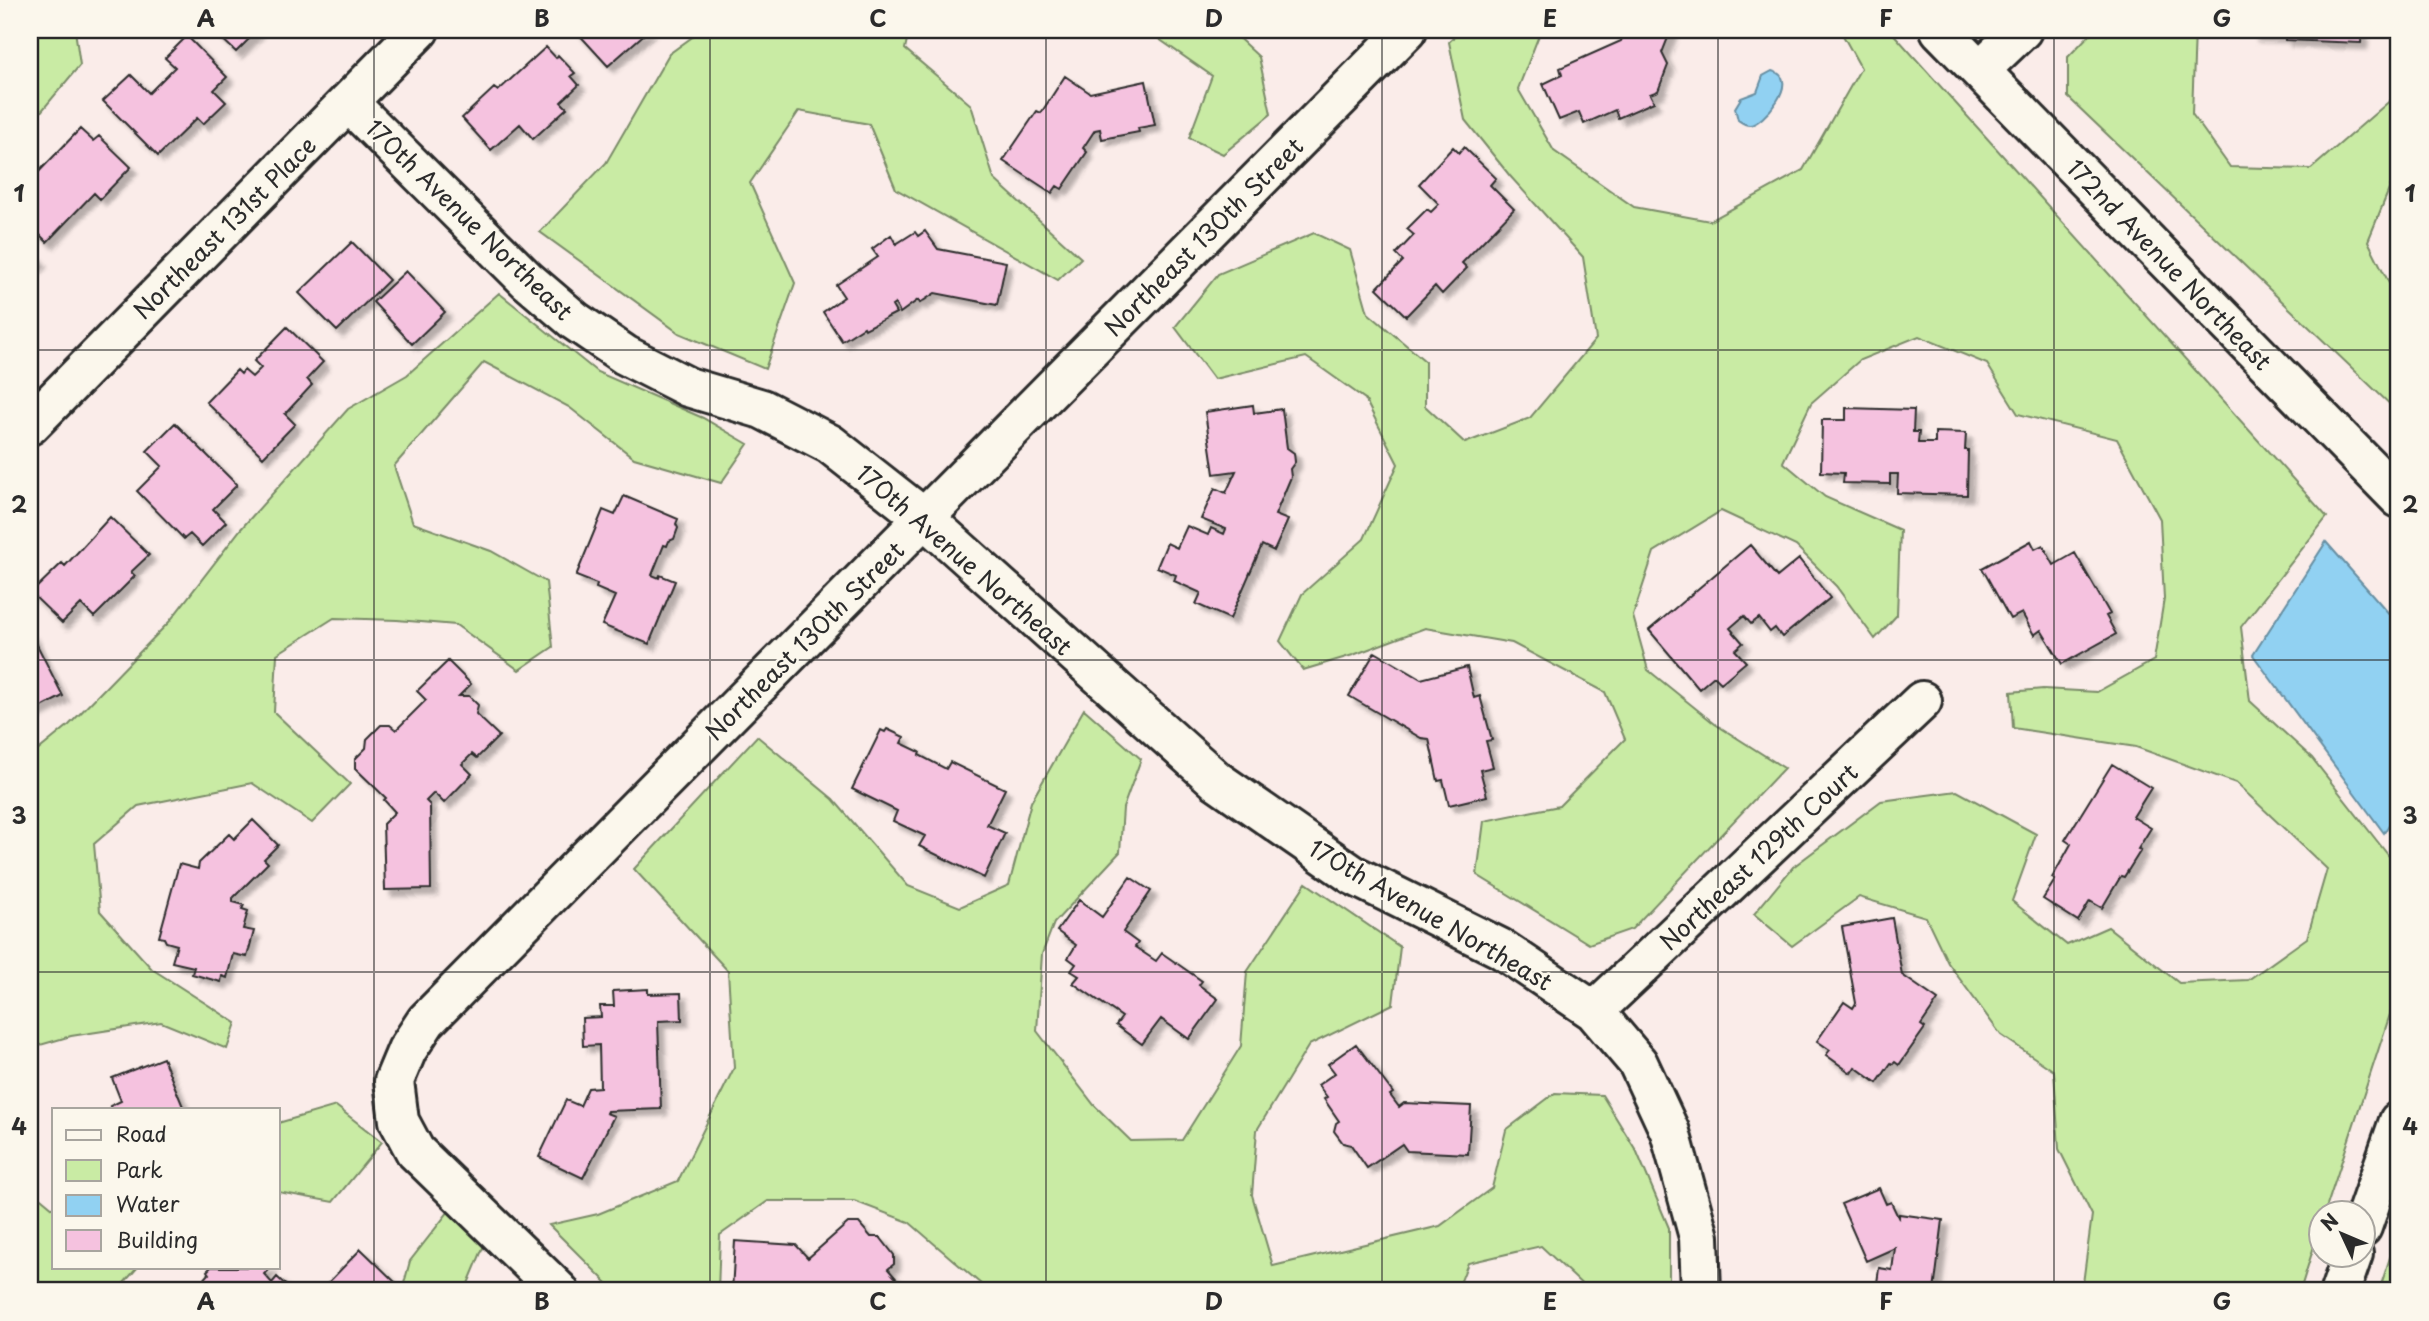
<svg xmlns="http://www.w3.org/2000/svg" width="2429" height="1321" font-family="'Playpen Sans',sans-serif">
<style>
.green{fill:#c9eba4;stroke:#7a8b68;stroke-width:2}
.water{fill:#91d1f2;stroke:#688fa2;stroke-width:2}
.building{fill:#f5c2df;stroke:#2b2b2b;stroke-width:2;filter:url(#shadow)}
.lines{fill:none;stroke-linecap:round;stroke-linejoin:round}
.minor-casing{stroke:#2b2b2b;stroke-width:44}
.tertiary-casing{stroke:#2b2b2b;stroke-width:44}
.minor{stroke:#fbf7ec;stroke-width:38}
.tertiary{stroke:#fbf7ec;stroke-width:38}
.grid{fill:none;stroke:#2b2b2b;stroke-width:2;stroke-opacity:0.55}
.labels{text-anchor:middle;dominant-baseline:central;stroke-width:5;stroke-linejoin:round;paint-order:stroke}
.street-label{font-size:24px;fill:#2b2b2b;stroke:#fbf7ec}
.neatline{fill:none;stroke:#2b2b2b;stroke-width:2.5}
.grid-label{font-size:23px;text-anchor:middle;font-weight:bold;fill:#2b2b2b}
</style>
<defs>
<filter id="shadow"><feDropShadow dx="6" dy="6" stdDeviation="2" flood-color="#0004"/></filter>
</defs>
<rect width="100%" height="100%" fill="#faece9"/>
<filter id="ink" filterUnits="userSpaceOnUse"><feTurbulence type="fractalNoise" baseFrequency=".0143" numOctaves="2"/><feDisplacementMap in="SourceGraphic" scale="14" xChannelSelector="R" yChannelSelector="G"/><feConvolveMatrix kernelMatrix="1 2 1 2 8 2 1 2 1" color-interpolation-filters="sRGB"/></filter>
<g filter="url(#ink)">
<path class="green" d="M 30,30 L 75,30 L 80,65 L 30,125 Z
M 702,30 L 909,30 L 905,49 L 971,105 L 994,179 L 1081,258 L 1058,280 L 896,189 L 869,124 L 799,111 L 750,183 L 795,283 L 765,369 L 679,333 L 540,232 L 606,163 L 669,54 Z
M 1146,30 L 1230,30 L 1259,57 L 1271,114 L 1223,154 L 1189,138 L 1212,76 Z
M 1461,30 L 1541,30 L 1518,89 L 1554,151 L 1634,207 L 1710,221 L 1803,170 L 1861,68 L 1840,30 L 1890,30 L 2327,517 L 2241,627 L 2250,701 L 2312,758 L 2399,869 L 2399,987 L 2325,1212 L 2320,1212 L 2320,1227 L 2300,1291 L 2082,1291 L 2092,1215 L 2059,1149 L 2054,1071 L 2001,1035 L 1948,963 L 1926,917 L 1859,897 L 1792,946 L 1754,914 L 1793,867 L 1881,801 L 1957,791 L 2036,834 L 2012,901 L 2067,945 L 2108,927 L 2179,983 L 2248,980 L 2307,938 L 2327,869 L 2236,783 L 2136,747 L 2013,728 L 2011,692 L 2043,689 L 2097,692 L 2154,660 L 2164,599 L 2160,519 L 2117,439 L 2018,414 L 1987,364 L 1919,336 L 1860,360 L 1811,403 L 1783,462 L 1825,497 L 1900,530 L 1897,615 L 1875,639 L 1836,586 L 1796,546 L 1721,511 L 1654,552 L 1633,616 L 1648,670 L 1715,724 L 1784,768 L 1632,929 L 1589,944 L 1477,875 L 1484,821 L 1559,806 L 1625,739 L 1605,692 L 1512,643 L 1425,628 L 1353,655 L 1303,670 L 1280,641 L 1302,594 L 1364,539 L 1398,464 L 1365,399 L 1306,357 L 1214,379 L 1175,327 L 1218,274 L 1314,233 L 1350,250 L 1368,313 L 1425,361 L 1425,406 L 1465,443 L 1530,418 L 1596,339 L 1583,257 L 1510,176 L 1465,120 L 1449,42 Z
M 2094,30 L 2195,30 L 2192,114 L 2230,167 L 2311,169 L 2393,98 L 2399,99 L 2399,165 L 2368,241 L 2399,303 L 2399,413 L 2068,97 L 2068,57 Z
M 499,293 L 597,372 L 703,418 L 748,444 L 721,483 L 634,458 L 569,407 L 484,362 L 394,466 L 413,523 L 491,551 L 546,582 L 553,647 L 519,670 L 456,625 L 397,620 L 334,618 L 277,654 L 274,712 L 350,784 L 312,823 L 252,783 L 138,806 L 94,844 L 100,911 L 152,969 L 236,1023 L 227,1049 L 161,1022 L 71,1036 L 30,1048 L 30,757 L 69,725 L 169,622 L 240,530 L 348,409 L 407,375 Z
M 1084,709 L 1141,759 L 1123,808 L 1120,852 L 1054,923 L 1042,954 L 1037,1031 L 1094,1105 L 1131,1141 L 1182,1140 L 1241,1046 L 1247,972 L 1306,883 L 1400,947 L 1393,1004 L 1309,1045 L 1257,1130 L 1252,1195 L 1273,1266 L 1440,1226 L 1492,1188 L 1506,1130 L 1555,1093 L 1602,1095 L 1637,1152 L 1669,1228 L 1669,1291 L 1589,1291 L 1541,1246 L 1468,1263 L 1457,1291 L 989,1291 L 909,1222 L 854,1201 L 768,1201 L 720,1235 L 718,1291 L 615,1291 L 549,1225 L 598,1214 L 678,1181 L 734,1068 L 728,971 L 634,869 L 757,736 L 833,799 L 908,886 L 960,907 L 1009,885 L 1031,802 Z
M 336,1106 L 382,1142 L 333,1202 L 278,1192 L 278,1123 Z
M 30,1189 L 54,1209 L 54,1267 L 138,1267 L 117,1291 L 30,1291 Z
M 449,1211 L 485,1243 L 465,1291 L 402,1291 L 410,1261 Z
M 2399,1230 L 2399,1291 L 2379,1291 Z"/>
<path class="water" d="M 1772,71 C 1803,78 1762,126 1749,125 C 1745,125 1741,122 1738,120 L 1735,108 L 1741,98 L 1757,92 L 1763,76 Z
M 2326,542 L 2399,625 L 2399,808 L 2384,833 L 2253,655 Z"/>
<path class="building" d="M 213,30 L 258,30 L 236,52 Z
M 575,30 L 649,30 L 608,66 Z
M 1625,30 L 1671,30 L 1662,53 L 1668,65 L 1658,91 L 1650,94 L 1654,102 L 1618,118 L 1615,110 L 1584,124 L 1579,112 L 1559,120 L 1543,84 L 1562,75 L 1560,68 L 1621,41 Z
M 2252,30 L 2362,30 L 2361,43 L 2285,40 L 2285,36 L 2252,35 Z
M 187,36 L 227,77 L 214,90 L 226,102 L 203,124 L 197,118 L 158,156 L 103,101 L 131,75 L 149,93 L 175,67 L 165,58 Z
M 546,47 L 556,58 L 558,55 L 575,73 L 571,76 L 579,85 L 561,102 L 567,108 L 533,139 L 520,124 L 491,150 L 462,118 L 494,88 L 498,91 Z
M 1065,76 L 1090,93 L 1146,81 L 1155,125 L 1138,128 L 1139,132 L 1102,139 L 1100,129 L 1095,130 L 1083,148 L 1087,152 L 1062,189 L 1057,186 L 1052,193 L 1003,161 L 1037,111 L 1041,113 Z
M 80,129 L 93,141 L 99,136 L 131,167 L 100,199 L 94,193 L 47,242 L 30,225 L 30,181 Z
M 1453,147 L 1459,153 L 1464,147 L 1496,178 L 1490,185 L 1514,209 L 1462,263 L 1467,268 L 1442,294 L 1435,286 L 1406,316 L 1377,288 L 1403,261 L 1396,254 L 1414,235 L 1407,229 L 1427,209 L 1431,212 L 1439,204 L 1419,184 Z
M 925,231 L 938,249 L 1006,262 L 997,305 L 935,293 L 920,303 L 918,300 L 900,313 L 895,304 L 892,306 L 896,313 L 865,329 L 864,327 L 842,341 L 823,312 L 844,297 L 836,285 L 878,257 L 872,249 L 891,235 L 896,244 L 915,232 L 918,236 Z
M 352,242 L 389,280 L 337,331 L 299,293 Z
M 30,250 L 40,261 L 30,271 Z
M 406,271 L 445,312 L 412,344 L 373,302 Z
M 287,327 L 323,362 L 307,379 L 312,385 L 285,414 L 295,424 L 263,457 L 206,402 L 237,370 L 241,374 L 244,370 L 252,377 L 261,368 L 254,361 Z
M 1253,405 L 1254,413 L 1282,409 L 1287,448 L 1294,453 L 1295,462 L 1290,469 L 1291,477 L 1275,515 L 1288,520 L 1274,551 L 1262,545 L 1230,619 L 1196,604 L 1201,593 L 1174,581 L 1176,575 L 1157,567 L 1167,543 L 1177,548 L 1187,526 L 1208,535 L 1211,528 L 1224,534 L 1226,529 L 1201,519 L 1215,488 L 1226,493 L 1236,471 L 1214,474 L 1205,412 Z
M 1846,408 L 1914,410 L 1913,432 L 1919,432 L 1918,443 L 1935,443 L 1935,432 L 1966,433 L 1965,450 L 1968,450 L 1967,495 L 1897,493 L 1898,474 L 1890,474 L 1890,484 L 1843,483 L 1844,473 L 1821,472 L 1822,420 L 1846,420 Z
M 175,423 L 237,485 L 213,509 L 226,522 L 202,546 L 190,534 L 184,539 L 137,491 L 162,466 L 147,451 Z
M 624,496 L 678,519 L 676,524 L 678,528 L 674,539 L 669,541 L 667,546 L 664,545 L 652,575 L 659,578 L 660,575 L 675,581 L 649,644 L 602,625 L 615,596 L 596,588 L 597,584 L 576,576 L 603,510 L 615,515 Z
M 110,517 L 149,555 L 131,572 L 135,576 L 94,617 L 81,604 L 62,623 L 31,593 L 62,563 L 65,566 Z
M 2031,541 L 2035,549 L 2043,545 L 2054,565 L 2075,553 L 2110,614 L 2106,616 L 2116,634 L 2062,664 L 2041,630 L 2034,635 L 2022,613 L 2010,619 L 1982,568 Z
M 1750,545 L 1777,577 L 1799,559 L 1830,598 L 1782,637 L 1775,628 L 1770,632 L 1759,618 L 1751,624 L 1744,616 L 1730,628 L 1743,643 L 1735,650 L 1746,662 L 1721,683 L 1714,676 L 1699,689 L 1649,630 Z
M 31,633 L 63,696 L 30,713 L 30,634 Z
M 1375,652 L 1421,679 L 1467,667 L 1474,698 L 1480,696 L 1492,740 L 1486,741 L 1493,767 L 1480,770 L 1487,796 L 1449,805 L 1443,780 L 1438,781 L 1429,739 L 1421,738 L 1349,696 Z
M 448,661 L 471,684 L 459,696 L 469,696 L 478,705 L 476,714 L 499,736 L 477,758 L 472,754 L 462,764 L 472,774 L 444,803 L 434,793 L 426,801 L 430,805 L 431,889 L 385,890 L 383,824 L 395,812 L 384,800 L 386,798 L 355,768 L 355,759 L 366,748 L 367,739 L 381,725 L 390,725 L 396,730 L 426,700 L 417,691 Z
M 887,729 L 904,737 L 901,743 L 920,752 L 919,755 L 946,769 L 950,762 L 1005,789 L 987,825 L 1005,833 L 984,878 L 919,846 L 925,836 L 893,821 L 897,811 L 852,789 L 881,730 L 885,732 Z
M 2112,764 L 2151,788 L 2133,817 L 2151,828 L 2138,849 L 2141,850 L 2124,877 L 2121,876 L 2102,908 L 2090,901 L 2078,921 L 2043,899 L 2055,880 L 2052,878 L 2071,844 L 2065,840 Z
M 253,820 L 278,845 L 264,859 L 268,863 L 233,898 L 233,902 L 244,905 L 242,909 L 248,911 L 243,929 L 254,931 L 247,957 L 233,954 L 227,978 L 222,976 L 221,982 L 192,974 L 194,967 L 172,962 L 177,945 L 166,942 L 164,938 L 159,937 L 179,864 L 198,869 L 199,863 L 229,834 L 234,839 Z
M 1130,877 L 1151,891 L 1123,932 L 1138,943 L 1135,947 L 1156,961 L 1162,953 L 1202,981 L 1199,985 L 1218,999 L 1189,1039 L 1161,1019 L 1142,1044 L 1116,1025 L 1122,1017 L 1073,983 L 1079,976 L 1071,971 L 1076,964 L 1068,958 L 1076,945 L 1057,931 L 1079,900 L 1102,917 Z
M 1892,918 L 1902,975 L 1938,1000 L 1921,1025 L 1925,1028 L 1899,1065 L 1895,1062 L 1893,1064 L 1891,1063 L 1877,1083 L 1855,1067 L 1851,1073 L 1826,1055 L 1830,1050 L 1817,1041 L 1844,1002 L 1853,1008 L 1856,1003 L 1842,927 Z
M 648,989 L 648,994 L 681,993 L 682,1020 L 658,1021 L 661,1109 L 607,1111 L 606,1113 L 614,1116 L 583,1178 L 539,1157 L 566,1100 L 580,1106 L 588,1088 L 600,1087 L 599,1045 L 583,1046 L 582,1018 L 601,1017 L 600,1006 L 614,1006 L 613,991 Z
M 1356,1044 L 1393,1093 L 1390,1095 L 1399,1107 L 1404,1103 L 1471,1106 L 1468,1154 L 1407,1151 L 1402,1144 L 1367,1168 L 1351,1145 L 1343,1143 L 1334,1131 L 1336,1123 L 1339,1121 L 1324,1099 L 1327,1097 L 1318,1085 L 1335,1073 L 1328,1064 Z
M 163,1058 L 184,1109 L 111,1109 L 110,1106 L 121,1101 L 112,1078 Z
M 1879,1188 L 1886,1204 L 1891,1202 L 1899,1219 L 1899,1214 L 1943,1220 L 1934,1291 L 1876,1291 L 1879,1268 L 1892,1270 L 1895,1248 L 1866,1261 L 1841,1204 Z
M 848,1223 L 859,1223 L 871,1237 L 880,1237 L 894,1255 L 894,1264 L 888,1269 L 907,1291 L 732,1291 L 735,1241 L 796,1245 L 808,1258 Z
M 361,1249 L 395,1282 L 386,1291 L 320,1291 Z
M 211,1267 L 271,1267 L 264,1274 L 272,1283 L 277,1277 L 292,1291 L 210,1291 L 201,1283 L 209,1274 L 207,1271 Z
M 1496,1283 L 1498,1291 L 1465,1291 L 1465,1290 Z"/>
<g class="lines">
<g class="minor-casing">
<path id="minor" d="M 1940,30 L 2399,498
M 1980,70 L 2022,30
M 348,102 L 527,280 L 575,321 L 625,355 L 688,387 L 762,409 L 830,444 L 924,518 L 1216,780 L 1353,875 L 1500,948 L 1594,1011 L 1638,1063 L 1670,1132 L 1699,1237 L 1701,1291
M 30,425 L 419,30
M 1594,1011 L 1922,701
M 559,1291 L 415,1151 L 399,1121 L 394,1081 L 407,1050 L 426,1021 L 1407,30"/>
</g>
<g class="tertiary-casing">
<path id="tertiary" d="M 2362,1227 L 2399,1121
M 2340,1291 L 2353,1254"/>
</g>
<use href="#minor" class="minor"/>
<use href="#tertiary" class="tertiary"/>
</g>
</g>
<path class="grid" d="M 374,30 L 374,1291M 710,30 L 710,1291M 1046,30 L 1046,1291M 1382,30 L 1382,1291M 1718,30 L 1718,1291M 2054,30 L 2054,1291M 30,350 L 2399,350M 30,660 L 2399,660M 30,972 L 2399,972"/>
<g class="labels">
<g class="street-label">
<text transform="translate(470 219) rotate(44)">170th Avenue Northeast</text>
<text transform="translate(224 227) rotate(-45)">Northeast 131st Place</text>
<text transform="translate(1203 236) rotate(-45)">Northeast 130th Street</text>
<text transform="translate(2170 264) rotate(46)">172nd Avenue Northeast</text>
<text transform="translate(965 559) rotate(41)">170th Avenue Northeast</text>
<text transform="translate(804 640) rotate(-45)">Northeast 130th Street</text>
<text transform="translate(1758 856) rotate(-43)">Northeast 129th Court</text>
<text transform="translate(1431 914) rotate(30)">170th Avenue Northeast</text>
</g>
</g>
<rect width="2429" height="1321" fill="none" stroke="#fbf7ec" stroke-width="77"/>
<rect x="52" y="1108" width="228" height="161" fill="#fbf7ec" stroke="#a8a59f" stroke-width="2"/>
<rect x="66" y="1130" width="35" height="10" fill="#fbf7ec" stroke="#a8a59f" stroke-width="2"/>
<text x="116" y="1142" font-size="21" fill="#2b2b2b">Road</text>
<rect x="66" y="1160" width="35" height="21" fill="#c9eba4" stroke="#a8a59f" stroke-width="2"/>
<text x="116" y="1178" font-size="21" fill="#2b2b2b">Park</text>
<rect x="66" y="1195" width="35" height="21" fill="#91d1f2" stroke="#a8a59f" stroke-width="2"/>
<text x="116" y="1212" font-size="21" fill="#2b2b2b">Water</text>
<rect x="66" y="1230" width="35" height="21" fill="#f5c2df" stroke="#a8a59f" stroke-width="2"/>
<text x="116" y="1248" font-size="21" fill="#2b2b2b">Building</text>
<g transform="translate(2342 1234) rotate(314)"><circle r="33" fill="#fbf7ec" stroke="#a8a59f" stroke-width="2"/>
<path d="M0-5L12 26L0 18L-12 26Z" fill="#2b2b2b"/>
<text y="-10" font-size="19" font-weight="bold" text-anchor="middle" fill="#2b2b2b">N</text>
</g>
<rect x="38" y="38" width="2352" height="1244" class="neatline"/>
<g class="grid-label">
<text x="206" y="27">A</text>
<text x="542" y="27">B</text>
<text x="878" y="27">C</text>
<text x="1214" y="27">D</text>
<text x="1550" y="27">E</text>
<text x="1886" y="27">F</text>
<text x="2222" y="27">G</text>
<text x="19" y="202">1</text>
<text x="2410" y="202">1</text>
<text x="19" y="513">2</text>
<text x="2410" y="513">2</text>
<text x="19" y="824">3</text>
<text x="2410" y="824">3</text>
<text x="19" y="1135">4</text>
<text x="2410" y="1135">4</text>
<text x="206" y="1310">A</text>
<text x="542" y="1310">B</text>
<text x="878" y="1310">C</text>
<text x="1214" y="1310">D</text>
<text x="1550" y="1310">E</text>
<text x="1886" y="1310">F</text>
<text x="2222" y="1310">G</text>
</g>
</svg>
